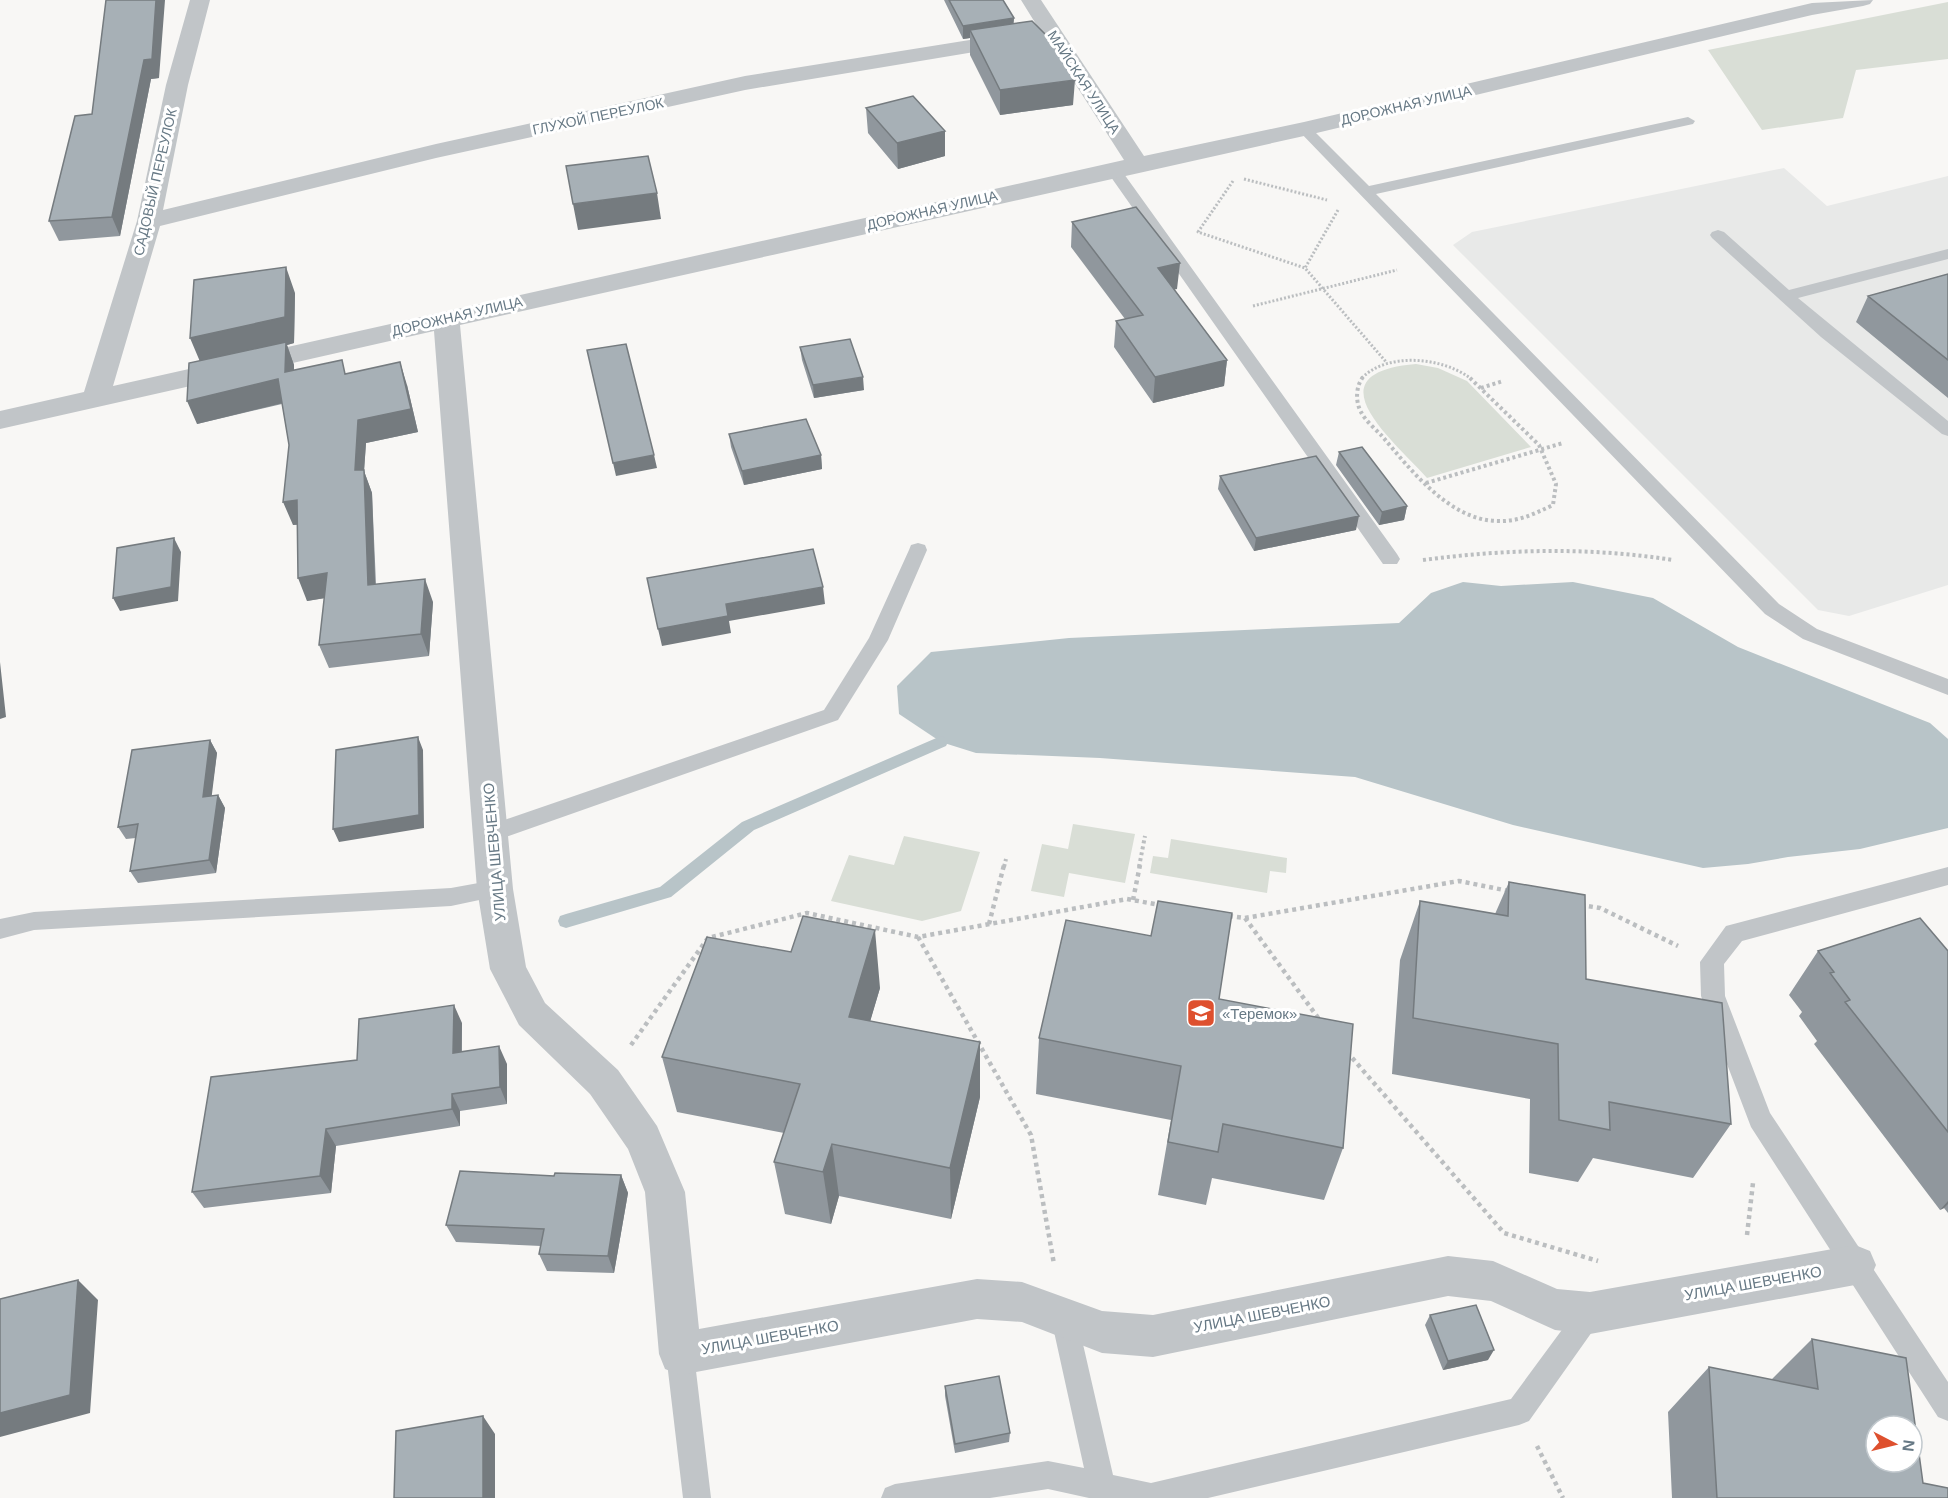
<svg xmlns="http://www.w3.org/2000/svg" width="1948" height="1498" font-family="Helvetica,sans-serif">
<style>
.built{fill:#e8e9e8}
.green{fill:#d9ded6}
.water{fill:#b8c4c8}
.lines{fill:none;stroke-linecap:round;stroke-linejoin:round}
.stream{fill:#b8c4c8;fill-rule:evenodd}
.path-far2{stroke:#bbbec0;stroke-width:3;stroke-dasharray:2 2;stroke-linecap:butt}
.path-far1{stroke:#bbbec0;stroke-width:4;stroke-dasharray:3 3;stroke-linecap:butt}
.path{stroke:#bbbec0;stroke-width:4.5;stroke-dasharray:4 4;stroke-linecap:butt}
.lane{fill:#c1c5c8;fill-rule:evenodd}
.street{fill:#c1c5c8;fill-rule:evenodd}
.wall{fill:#90979d}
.shaded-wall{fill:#757b7f}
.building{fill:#a7b0b6;stroke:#757b7f;stroke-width:1.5;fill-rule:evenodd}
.labels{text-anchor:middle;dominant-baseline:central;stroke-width:6;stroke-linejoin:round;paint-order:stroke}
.far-street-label{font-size:14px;fill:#677985;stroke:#fff}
.street-label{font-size:15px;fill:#677985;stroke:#fff}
.poi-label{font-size:15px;fill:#677985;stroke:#fff;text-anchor:start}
</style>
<rect width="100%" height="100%" fill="#f8f7f5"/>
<path class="built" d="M 1784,168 L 1827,206 L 1948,176 L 1948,585 L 1849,616 L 1818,610 L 1453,245 L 1472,232 Z"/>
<path class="green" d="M 1948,2 L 1948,59 L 1856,70 L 1843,118 L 1762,130 L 1708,50 Z
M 1416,364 L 1438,368 L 1467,381 L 1531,447 L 1427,478 C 1393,440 1309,373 1416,364 Z
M 1073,824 L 1135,834 L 1125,883 L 1069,873 L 1064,897 L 1031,891 L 1042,844 L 1068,849 Z
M 904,836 L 980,852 L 961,911 L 922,921 L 831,901 L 849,855 L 894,865 Z
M 1171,839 L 1287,858 L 1286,873 L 1270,871 L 1267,893 L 1150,873 L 1153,856 L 1168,858 Z"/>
<path class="water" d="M 1463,582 L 1501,586 L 1573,582 L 1653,598 L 1738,647 L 1930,723 L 1948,739 L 1948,828 L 1860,849 L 1788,857 L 1748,864 L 1703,868 L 1513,825 L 1355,777 L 1100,758 L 976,753 L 941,742 L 899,714 L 897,686 L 931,652 L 1069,638 L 1399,623 L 1431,593 Z"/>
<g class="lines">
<path class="stream" d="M 941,736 L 946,738 L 948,742 L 946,746 L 754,830 L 671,897 L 566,928 L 560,926 L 558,921 L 560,916 L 566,914 L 660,887 L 742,822 Z"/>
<path class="path-far2" d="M 1244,179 L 1327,200
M 1233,181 L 1198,232 L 1305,268
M 1338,210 L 1305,268 L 1387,363
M 1253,306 L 1397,270
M 1362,378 C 1387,352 1442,357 1470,378"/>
<path class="path-far1" d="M 1363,377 C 1356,386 1355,401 1361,412 C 1365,420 1375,429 1382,436 C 1410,469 1449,520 1497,521 C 1518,522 1534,514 1553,505 L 1556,484 L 1539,445 L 1469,377
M 1481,388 L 1503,381
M 1426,483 L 1563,443
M 1423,560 C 1507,549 1589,547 1673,560
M 1004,867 L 1006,859
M 1139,867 L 1145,836"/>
<path class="path" d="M 1133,900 L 1140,865
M 1581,905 L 1600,908 L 1678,946
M 1229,916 L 1245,918 L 1459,881 L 1509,891
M 1245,918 L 1319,1019
M 989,924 L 1004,865
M 918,937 L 1031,1135 L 1054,1264
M 631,1045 L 708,938 L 807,913 L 918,937 L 1127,899 L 1160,905
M 1347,1052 L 1504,1233 L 1598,1261
M 1747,1235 L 1753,1183
M 1537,1446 L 1563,1498"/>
<path class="lane" d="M 1688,117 L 1695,121 L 1693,124 L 1376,194 L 1779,604 L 1817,629 L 1948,679 L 1948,695 L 1803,639 L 1765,614 L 1297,129 L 1304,125 L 1309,126 L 1369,186 Z
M 1114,165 L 1119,167 L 1397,554 L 1400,559 L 1397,564 L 1383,564 L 1106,170 Z
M 1718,230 L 1724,232 L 1789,290 L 1948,249 L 1948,259 L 1798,298 L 1948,421 L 1948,436 L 1942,434 L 1821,337 L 1712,238 L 1710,235 L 1712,232 Z
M 918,543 L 925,545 L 927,550 L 888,640 L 838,720 L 500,839 L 492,842 L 484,839 L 481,833 L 484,827 L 824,710 L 869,638 L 909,550 L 911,545 Z
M 1948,867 L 1948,885 L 1742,941 L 1724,964 L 1725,996 L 1770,1113 L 1948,1382 L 1948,1421 L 1938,1417 L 1751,1127 L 1701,996 L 1700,962 L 1726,926 Z
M 495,880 L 503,883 L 506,889 L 503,895 L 451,906 L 34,930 L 0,939 L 0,919 L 34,912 L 451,888 Z
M 1590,1300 L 1599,1304 L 1603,1313 L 1599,1322 L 1529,1421 L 1519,1425 L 1208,1498 L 1089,1498 L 1048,1489 L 990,1498 L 881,1498 L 885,1488 L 895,1484 L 1048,1461 L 1084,1468 L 1051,1318 L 1054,1309 L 1064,1305 L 1074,1309 L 1077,1318 L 1113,1475 L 1151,1483 L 1511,1399 L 1581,1304 Z
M 680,1340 L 690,1344 L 694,1354 L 711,1498 L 683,1498 L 666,1354 L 670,1344 Z"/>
<path class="street" d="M 190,0 L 210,0 L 188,85 L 163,210 L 436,144 L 745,76 L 1039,29 L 1021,0 L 1041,0 L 1144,156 L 1304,122 L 1812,3 L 1873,0 L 1870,4 L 1863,6 L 1812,15 L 1304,136 L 460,325 L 513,889 L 526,967 L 545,1003 L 618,1070 L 657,1126 L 685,1192 L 699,1329 L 977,1279 L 1022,1282 L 1102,1311 L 1153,1315 L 1448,1256 L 1493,1261 L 1557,1289 L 1590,1292 L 1855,1245 L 1870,1251 L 1876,1265 L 1870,1279 L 1855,1285 L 1590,1334 L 1555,1330 L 1491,1301 L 1448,1296 L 1153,1357 L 1102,1353 L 1022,1322 L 977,1319 L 680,1375 L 665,1369 L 659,1354 L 645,1192 L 628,1149 L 590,1094 L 519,1025 L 490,969 L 477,889 L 434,331 L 0,429 L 0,411 L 84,392 L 137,221 L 166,85 ZM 1047,40 L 1124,160 L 113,386 L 160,226 L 436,158 L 745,90 Z"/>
</g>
<path class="wall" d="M 106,0 L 159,78 L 151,79 L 120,236 L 59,241 L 49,221 L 92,114 Z
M 944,0 L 1003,0 L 1014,18 L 1013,24 L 1073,105 L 1000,115 L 970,55 L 970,38 L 963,39 Z
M 866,108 L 945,131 L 945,156 L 898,169 L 868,133 Z
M 1072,222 L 1177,289 L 1174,289 L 1227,360 L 1224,386 L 1153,403 L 1114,347 L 1116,321 L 1125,319 L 1071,247 Z
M 1948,274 L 1948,398 L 1856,322 L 1868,296 Z
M 295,293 L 294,343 L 287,345 L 294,365 L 294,370 L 346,374 L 407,385 L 418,432 L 366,443 L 364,471 L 372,493 L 376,584 L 433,602 L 429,656 L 329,668 L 319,645 L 325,598 L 307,601 L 297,525 L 293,525 L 289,445 L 282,404 L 197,424 L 200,361 Z
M 800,347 L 864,390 L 814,398 L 802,360 Z
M 729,434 L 821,455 L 822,469 L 744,485 L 731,447 Z
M 1339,452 L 1407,506 L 1404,520 L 1379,525 L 1336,465 Z
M 1220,476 L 1356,530 L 1254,551 L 1218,489 Z
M 210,740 L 217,753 L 211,796 L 218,795 L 225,808 L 216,873 L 138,883 L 130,871 L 136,838 L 126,839 L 118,827 Z
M 1509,882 L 1586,979 L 1731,1124 L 1693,1178 L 1593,1158 L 1578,1182 L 1529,1173 L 1530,1099 L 1392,1074 L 1400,960 L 1420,901 L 1495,914 Z
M 1818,951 L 1948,951 L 1948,1213 L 1944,1208 L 1940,1210 L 1814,1044 L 1817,1041 L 1799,1016 L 1802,1012 L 1789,995 Z
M 880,988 L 870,1021 L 980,1042 L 980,1097 L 951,1219 L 839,1196 L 831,1224 L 785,1214 L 774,1162 L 784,1133 L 677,1112 L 662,1057 Z
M 1219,999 L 1343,1148 L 1324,1200 L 1212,1178 L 1206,1205 L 1158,1195 L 1171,1120 L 1036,1094 L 1039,1038 Z
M 462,1023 L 462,1052 L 507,1064 L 507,1104 L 460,1111 L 460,1126 L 336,1146 L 331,1193 L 204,1208 L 192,1192 L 357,1060 Z
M 621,1175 L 628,1193 L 614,1273 L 547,1271 L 539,1254 L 541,1246 L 456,1242 L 446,1225 L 554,1176 Z
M 1430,1315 L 1488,1360 L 1443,1370 L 1425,1325 Z
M 1812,1339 L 1923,1483 L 1948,1498 L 1672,1498 L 1668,1412 L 1709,1367 L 1771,1380 Z
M 945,1386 L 1010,1433 L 1009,1442 L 955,1453 L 945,1396 Z"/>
<path class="shaded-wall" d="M 156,0 L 165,0 L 159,78 L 151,79 L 120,236 L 112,217 Z
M 1014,18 L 1013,31 L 970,30 L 970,38 L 963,39 L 963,26 Z
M 1075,80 L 1073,105 L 1000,115 L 1000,90 Z
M 945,131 L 945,156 L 898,169 L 897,143 Z
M 657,193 L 661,219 L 578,230 L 573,204 Z
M 1180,263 L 1177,289 L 1155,294 L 1158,268 Z
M 286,267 L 295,293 L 294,343 L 287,345 L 294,365 L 294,395 L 285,372 L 201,364 L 190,338 Z
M 1227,360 L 1224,386 L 1153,403 L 1155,377 Z
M 400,362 L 407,385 L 418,432 L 366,443 L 364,471 L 372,493 L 376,608 L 368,585 L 355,470 L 358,420 Z
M 863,377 L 864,390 L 814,398 L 813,385 Z
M 278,379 L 287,402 L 197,424 L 187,401 Z
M 654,455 L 657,468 L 616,476 L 613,463 Z
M 821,455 L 822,469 L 744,485 L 742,471 Z
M 297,500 L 306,523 L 293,525 L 283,502 Z
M 1407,506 L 1404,520 L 1379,525 L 1382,512 Z
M 1359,516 L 1356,530 L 1254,551 L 1256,538 Z
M 174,538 L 181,552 L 178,601 L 120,611 L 113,598 Z
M 327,573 L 337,596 L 307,601 L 298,578 Z
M 425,579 L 433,602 L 429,656 L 421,634 Z
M 823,587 L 825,604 L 729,621 L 731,633 L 662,646 L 658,629 L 726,604 Z
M 0,662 L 6,717 L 0,719 Z
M 418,737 L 423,750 L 424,828 L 339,842 L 333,829 Z
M 210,740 L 217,753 L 210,810 L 203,797 Z
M 218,795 L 225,808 L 216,873 L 209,860 Z
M 875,930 L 880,988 L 855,1073 L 849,1017 Z
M 454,1005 L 462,1023 L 461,1071 L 453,1053 Z
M 980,1042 L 980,1097 L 951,1219 L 950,1168 Z
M 499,1046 L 507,1064 L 507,1104 L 500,1087 Z
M 452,1094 L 460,1111 L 460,1126 L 452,1109 Z
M 326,1129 L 336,1146 L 331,1193 L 320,1176 Z
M 832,1144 L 839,1196 L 831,1224 L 823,1172 Z
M 621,1175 L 628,1193 L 614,1273 L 608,1256 Z
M 1948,1201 L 1948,1204 L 1944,1208 L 1940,1210 Z
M 78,1280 L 98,1300 L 90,1413 L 0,1437 L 0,1413 Z
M 1494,1350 L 1488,1360 L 1443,1370 L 1448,1361 Z
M 483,1416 L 495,1434 L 495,1498 L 483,1498 Z"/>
<path class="building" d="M 106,0 L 156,0 L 152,59 L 144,60 L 112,217 L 49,221 L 75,116 L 92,114 Z
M 949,0 L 1003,0 L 1014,18 L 963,26 Z
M 1032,21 L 1052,41 L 1075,80 L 1000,90 L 970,30 Z
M 913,96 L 945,131 L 897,143 L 866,108 Z
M 648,156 L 657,193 L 573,204 L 566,166 Z
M 1136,207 L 1180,263 L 1158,268 L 1227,360 L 1155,377 L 1116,321 L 1143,315 L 1072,222 Z
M 286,267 L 285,317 L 190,338 L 194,280 Z
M 1948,274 L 1948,360 L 1868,296 Z
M 850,339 L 863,377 L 813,385 L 800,347 Z
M 286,342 L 285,372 L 342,360 L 345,374 L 400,362 L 411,409 L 358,420 L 355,470 L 364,470 L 368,585 L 425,579 L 421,634 L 319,645 L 327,573 L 298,578 L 297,500 L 283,502 L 289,445 L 278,379 L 187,401 L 189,363 Z
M 626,344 L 654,455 L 613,463 L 587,350 Z
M 806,419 L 821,455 L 742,471 L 729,434 Z
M 1362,447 L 1407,506 L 1382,512 L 1339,452 Z
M 1316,456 L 1359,516 L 1256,538 L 1220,476 Z
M 174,538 L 171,587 L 113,598 L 117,548 Z
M 813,549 L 823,587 L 726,604 L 728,616 L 658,629 L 647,578 Z
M 418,737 L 419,815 L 333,829 L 336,750 Z
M 210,740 L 203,797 L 218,795 L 209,860 L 130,871 L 138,824 L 118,827 L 132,750 Z
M 1509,882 L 1585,895 L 1586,979 L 1722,1003 L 1731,1124 L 1609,1102 L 1610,1130 L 1559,1120 L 1558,1044 L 1413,1018 L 1420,901 L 1508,916 Z
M 1158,901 L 1232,913 L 1219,999 L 1353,1024 L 1343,1148 L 1223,1124 L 1218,1152 L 1168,1142 L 1181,1066 L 1039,1038 L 1066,920 L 1151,936 Z
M 803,916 L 875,930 L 849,1017 L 980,1042 L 950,1168 L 832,1144 L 823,1172 L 774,1162 L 800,1084 L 662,1057 L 707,937 L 791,952 Z
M 1920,918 L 1948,951 L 1948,1132 L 1845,1002 L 1850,1000 L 1830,973 L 1834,972 L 1818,951 Z
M 454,1005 L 453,1053 L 499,1046 L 500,1087 L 452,1094 L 452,1109 L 326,1129 L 320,1176 L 192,1192 L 211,1077 L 357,1060 L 359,1019 Z
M 460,1171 L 554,1176 L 555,1173 L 621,1175 L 608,1256 L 539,1254 L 544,1229 L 446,1225 Z
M 78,1280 L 70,1395 L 0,1413 L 0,1299 Z
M 1476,1305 L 1494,1350 L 1448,1361 L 1430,1315 Z
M 1812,1339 L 1906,1358 L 1923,1483 L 1948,1488 L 1948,1498 L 1717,1498 L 1709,1367 L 1818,1389 ZM 1876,1426 L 1912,1426 L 1912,1462 L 1876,1462 Z
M 999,1376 L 1010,1433 L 955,1444 L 945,1386 Z
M 483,1416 L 483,1498 L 394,1498 L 396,1431 Z"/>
<defs>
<g id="school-square" transform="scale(1.5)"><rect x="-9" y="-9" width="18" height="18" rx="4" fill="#de502e" stroke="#fff"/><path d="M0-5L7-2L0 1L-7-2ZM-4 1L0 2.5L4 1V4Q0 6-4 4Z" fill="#fff"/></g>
</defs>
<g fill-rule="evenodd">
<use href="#school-square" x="1201" y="1013"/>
</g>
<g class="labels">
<g class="far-street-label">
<text transform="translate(1084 82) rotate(57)">МАЙСКАЯ УЛИЦА</text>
<text transform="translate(1406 105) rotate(-13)">ДОРОЖНАЯ УЛИЦА</text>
<text transform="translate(598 116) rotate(-12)">ГЛУХОЙ ПЕРЕУЛОК</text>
<text transform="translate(155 182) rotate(-77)">САДОВЫЙ ПЕРЕУЛОК</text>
<text transform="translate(932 210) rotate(-13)">ДОРОЖНАЯ УЛИЦА</text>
<text transform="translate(457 316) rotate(-13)">ДОРОЖНАЯ УЛИЦА</text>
</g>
<g class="street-label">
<text transform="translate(494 852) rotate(-95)">УЛИЦА ШЕВЧЕНКО</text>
<text transform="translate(1753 1283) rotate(-10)">УЛИЦА ШЕВЧЕНКО</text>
<text transform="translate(1262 1314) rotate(-11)">УЛИЦА ШЕВЧЕНКО</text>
<text transform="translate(770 1337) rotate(-10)">УЛИЦА ШЕВЧЕНКО</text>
</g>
<g class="poi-label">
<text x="1222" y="1013">«Теремок»</text>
</g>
</g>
<g transform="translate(1894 1444) rotate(97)"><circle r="28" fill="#ffffff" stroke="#c2c9ce" stroke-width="1.5"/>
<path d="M0-4.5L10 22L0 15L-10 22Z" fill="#de502e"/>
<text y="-9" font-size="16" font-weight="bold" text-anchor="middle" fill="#677985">N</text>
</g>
</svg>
